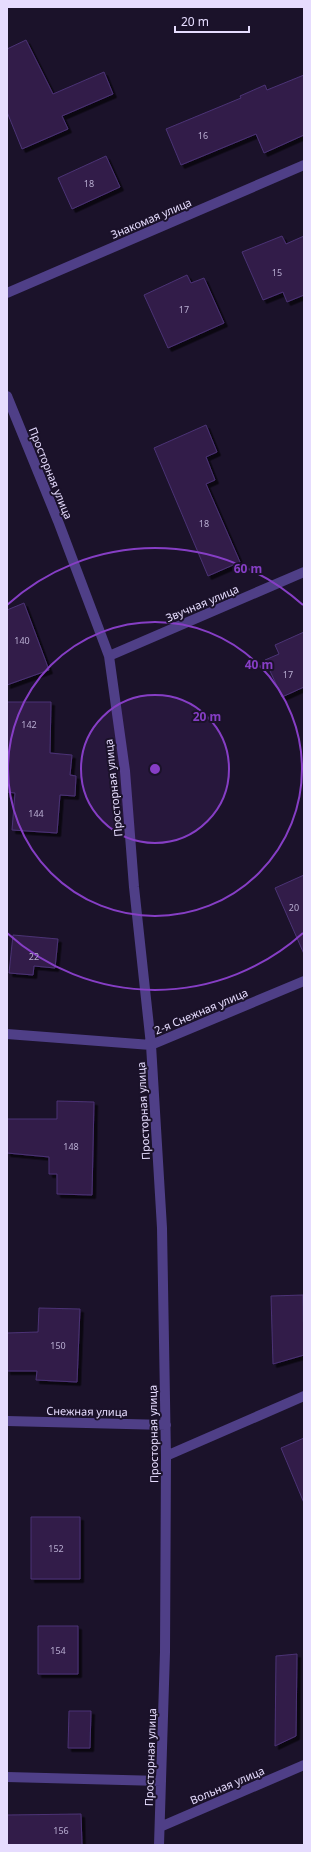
<svg xmlns="http://www.w3.org/2000/svg" width="311" height="1852" font-family="'Noto Sans',sans-serif">
<style>
.building{fill:#301f4a;stroke:#4c3275;filter:url(#shadow)}
.lines{fill:none;stroke-linecap:round;stroke-linejoin:round}
.street{stroke:#4f3f87;stroke-width:10}
.ring{fill:none;stroke:#863ec5;stroke-width:2}
.labels{text-anchor:middle;dominant-baseline:central;stroke-width:4;stroke-linejoin:round;paint-order:stroke}
.number-label{font-size:9px;fill:#b8add1}
.street-label{font-size:11px;fill:#e6dcfe;stroke:#1b122a}
.centre{fill:#863ec5;stroke:#1b122a;stroke-width:2}
.ring-label{font-size:12px;text-anchor:middle;font-weight:bold;fill:#863ec5;stroke:#1b122a;stroke-width:4;stroke-linejoin:round;paint-order:stroke}
</style>
<defs>
<filter id="shadow"><feDropShadow dx="3.5" dy="3.5" stdDeviation="0" flood-color="#0009"/></filter>
</defs>
<rect width="100%" height="100%" fill="#1b122a"/>
<path class="building" d="M 26,40 L 53,94 L 104,72 L 113,94 L 62,116 L 68,129 L 22,149 L 7,112 L 7,49 Z
M 304,75 L 304,135 L 264,153 L 256,134 L 181,165 L 166,129 L 241,98 L 240,96 L 265,85 L 267,90 Z
M 106,156 L 120,187 L 72,209 L 58,178 Z
M 282,236 L 286,244 L 304,236 L 304,295 L 287,302 L 283,292 L 263,300 L 242,252 Z
M 187,275 L 191,283 L 204,278 L 224,323 L 168,348 L 144,295 Z
M 206,425 L 217,452 L 206,457 L 215,480 L 206,484 L 240,562 L 208,576 L 154,448 Z
M 24,603 L 49,670 L 7,685 L 7,610 Z
M 304,632 L 304,687 L 282,697 L 265,660 L 279,654 L 275,645 Z
M 7,702 L 51,702 L 50,753 L 72,755 L 70,775 L 76,776 L 75,796 L 60,795 L 57,833 L 12,830 L 15,793 L 7,792 Z
M 304,875 L 304,954 L 275,888 Z
M 13,935 L 58,939 L 55,968 L 34,966 L 33,975 L 9,973 Z
M 57,1101 L 94,1102 L 92,1195 L 57,1194 L 57,1174 L 49,1174 L 49,1157 L 7,1153 L 7,1119 L 57,1119 Z
M 303,1295 L 304,1355 L 273,1364 L 271,1296 Z
M 39,1308 L 80,1309 L 77,1382 L 36,1380 L 37,1371 L 7,1371 L 7,1333 L 38,1332 Z
M 304,1438 L 304,1503 L 281,1448 Z
M 31,1517 L 80,1517 L 80,1579 L 31,1579 Z
M 38,1626 L 78,1626 L 78,1674 L 38,1674 Z
M 297,1654 L 296,1736 L 275,1746 L 276,1656 Z
M 69,1711 L 91,1711 L 90,1748 L 68,1748 Z
M 81,1814 L 82,1845 L 7,1845 L 7,1815 Z"/>
<g class="lines">
<path class="street" d="M 7,293 L 304,165
M 7,396 L 58,521 L 109,656 L 125,771 L 134,887 L 151,1045 L 162,1228 L 166,1456 L 165,1652 L 159,1845
M 109,656 L 304,572
M 7,1034 L 151,1045 L 304,981
M 7,1421 L 166,1425
M 166,1456 L 304,1396
M 7,1777 L 161,1781
M 160,1827 L 304,1765"/>
</g>
<circle cx="155" cy="769" r="74" fill="#863ec5" fill-opacity=".12"/>
<g class="ring">
<circle cx="155" cy="769" r="74"/>
<circle cx="155" cy="769" r="147"/>
<path d="M303 933A221 221 0 0 1 7 933M7 605A221 221 0 0 1 303 605"/>
</g>
<g class="labels">
<g class="number-label">
<text x="203" y="135">16</text>
<text x="89" y="183">18</text>
<text x="277" y="272">15</text>
<text x="184" y="309">17</text>
<text x="204" y="523">18</text>
<text x="22" y="640">140</text>
<text x="288" y="674">17</text>
<text x="29" y="724">142</text>
<text x="36" y="813">144</text>
<text x="294" y="907">20</text>
<text x="34" y="956">22</text>
<text x="71" y="1146">148</text>
<text x="58" y="1345">150</text>
<text x="56" y="1548">152</text>
<text x="58" y="1650">154</text>
<text x="61" y="1830">156</text>
</g>
<g class="street-label">
<text transform="translate(151 218) rotate(-23)">Знакомая улица</text>
<text transform="translate(51 473) rotate(68)">Просторная улица</text>
<text transform="translate(202 603) rotate(-23)">Звучная улица</text>
<text transform="translate(113 788) rotate(-96)">Просторная улица</text>
<text transform="translate(201 1011) rotate(-23)">2-я Снежная улица</text>
<text transform="translate(143 1111) rotate(-93)">Просторная улица</text>
<text transform="translate(87 1411) rotate(1)">Снежная улица</text>
<text transform="translate(153 1434) rotate(-91)">Просторная улица</text>
<text transform="translate(150 1757) rotate(-88)">Просторная улица</text>
<text transform="translate(227 1785) rotate(-23)">Вольная улица</text>
</g>
</g>
<circle cx="155" cy="769" r="6" class="centre"/>
<g class="ring-label">
<text x="248" y="573">60 m</text>
<text x="259" y="669">40 m</text>
<text x="207" y="721">20 m</text>
</g>
<rect width="311" height="1852" fill="none" stroke="#e6dcfe" stroke-width="16"/>
<path d="M175 26v6h74v-6" fill="none" stroke="#e6dcfe" stroke-width="2"/>
<text x="181" y="26" font-size="12" fill="#e6dcfe" stroke="#1b122a" stroke-width="3" paint-order="stroke">20 m</text>
</svg>
